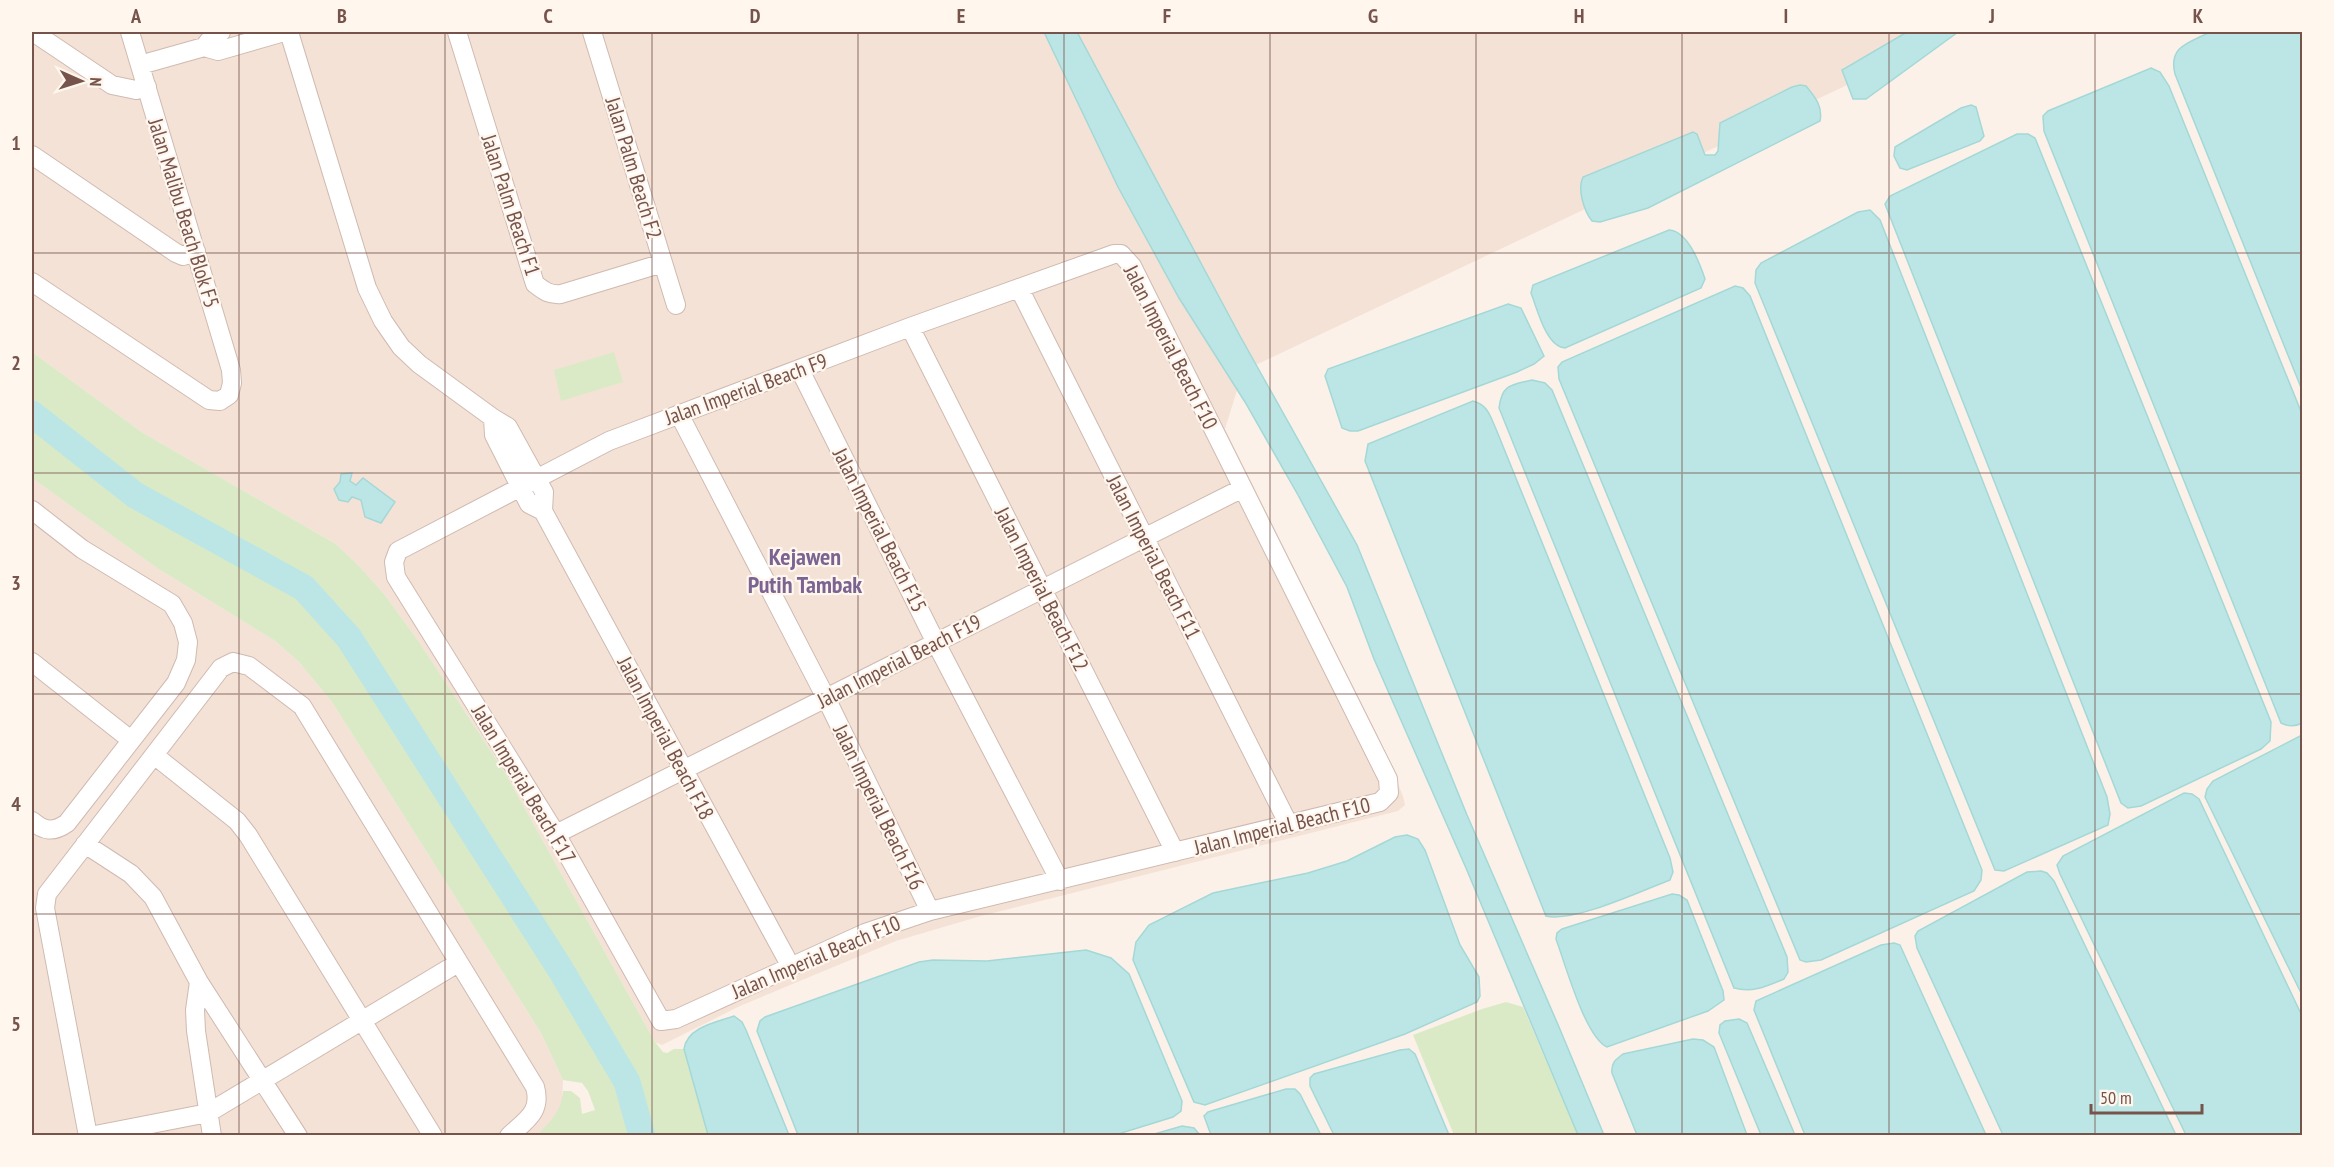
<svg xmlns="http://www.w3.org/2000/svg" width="2334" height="1167" font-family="'PT Sans Narrow',sans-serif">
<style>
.residential{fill:#f4e2d6}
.green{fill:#daeac6}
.water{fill:#bce6e5;stroke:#a3d8d7;stroke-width:1.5}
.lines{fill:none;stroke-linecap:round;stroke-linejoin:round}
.river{stroke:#bce6e5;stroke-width:27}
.minor-casing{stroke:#d0bab0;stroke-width:20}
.minor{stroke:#fff;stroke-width:18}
.grid{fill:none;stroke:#76544c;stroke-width:1.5;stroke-opacity:0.55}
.labels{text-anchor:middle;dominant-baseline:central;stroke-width:4.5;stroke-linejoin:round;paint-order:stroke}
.street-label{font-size:21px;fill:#76544c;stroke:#fff6ee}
.quarter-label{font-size:24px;font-weight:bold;fill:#7b6492;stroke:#fff6ee}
.neatline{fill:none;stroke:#76544c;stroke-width:2}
.grid-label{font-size:20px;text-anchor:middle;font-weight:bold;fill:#76544c}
</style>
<rect width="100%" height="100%" fill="#fcf1e8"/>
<path class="residential" d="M 32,32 L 1959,32 L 1243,371 L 1225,429 L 1379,738 L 1403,796 L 1405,805 L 1398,811 L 981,916 L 896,941 L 740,1006 L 662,1045 L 655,1042 L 504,771 L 417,639 L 384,594 L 360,567 L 336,544 L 143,433 L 32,352 Z
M 32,478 L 157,568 L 275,641 L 298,661 L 332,702 L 541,1033 L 563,1080 L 562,1104 L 556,1117 L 537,1135 L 32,1135 Z"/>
<path class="green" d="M 32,352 L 143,433 L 336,544 L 360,567 L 384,594 L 417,639 L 504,771 L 655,1042 L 663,1052 L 667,1053 L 674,1049 L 684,1049 L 708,1135 L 537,1135 C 551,1121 561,1112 563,1091 L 571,1091 L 580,1098 L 582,1114 L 595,1110 L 588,1091 L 582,1083 L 563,1080 L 541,1033 L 332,702 L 298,661 L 275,641 L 157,568 L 32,478 Z
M 614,352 L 623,382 L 561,401 L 554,370 Z
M 1506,1002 L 1523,1007 L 1578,1135 L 1454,1135 L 1413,1035 L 1482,1009 Z"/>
<path class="water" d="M 1044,32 L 1077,32 L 1240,336 L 1357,545 L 1467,815 L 1559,1027 L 1604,1135 L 1578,1135 L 1466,868 L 1374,659 L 1347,587 L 1298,495 L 1245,402 L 1179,298 L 1118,187 Z
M 1907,32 L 1958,32 L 1866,99 L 1853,99 L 1842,70 Z
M 2210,32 L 2302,32 L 2302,390 L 2175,74 C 2168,46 2189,43 2210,32 Z
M 2151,68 L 2160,72 L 2169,86 L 2302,414 L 2302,723 C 2295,727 2289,727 2281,723 L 2044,131 L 2043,116 L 2048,111 Z
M 1800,85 L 1806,86 C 1815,97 1823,106 1820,121 L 1648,208 L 1600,222 L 1592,221 C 1584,211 1577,189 1583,177 L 1693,132 L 1697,134 L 1705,155 L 1715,155 L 1718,151 L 1720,123 L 1792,87 Z
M 1971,105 L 1976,107 L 1984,136 L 1980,141 L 1907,170 L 1900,168 L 1894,156 L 1895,147 L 1961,108 Z
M 2017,134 L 2028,134 L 2035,138 L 2271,722 L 2270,741 L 2261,749 L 2141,806 L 2128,808 L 2121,803 L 1885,204 L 1890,196 Z
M 1870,210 L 1880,220 L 2107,797 L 2110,814 L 2108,825 L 2004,871 L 1995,870 L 1755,283 L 1756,270 L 1761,263 L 1858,212 Z
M 1669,230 C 1688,231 1700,264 1705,279 L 1701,288 L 1565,348 C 1546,347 1537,308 1531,293 L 1533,285 Z
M 1735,286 L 1743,288 L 1750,296 L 1982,870 L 1981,880 L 1974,891 L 1821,960 L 1806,962 L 1800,960 L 1559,379 L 1558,367 L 1562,362 Z
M 1508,304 L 1521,308 L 1544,356 L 1534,364 L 1517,372 L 1358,431 L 1350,431 L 1342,428 L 1325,376 L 1328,369 Z
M 1532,380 L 1545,383 L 1552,390 L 1787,957 L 1788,972 L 1784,979 C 1767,986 1753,993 1734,988 L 1499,408 C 1502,384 1511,385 1532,380 Z
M 1473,401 C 1488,405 1490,416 1496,429 L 1670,858 L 1673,872 L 1670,880 C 1641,891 1573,923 1546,916 L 1365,461 L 1368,444 Z
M 352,473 L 350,481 L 356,485 L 363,478 L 395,502 L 381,523 L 365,517 L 361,500 L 352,497 L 348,502 L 339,500 L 334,489 L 340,482 L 341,474 Z
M 2302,735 L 2302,995 L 2205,797 L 2207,789 L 2213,781 Z
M 2184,793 L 2192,794 L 2199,799 L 2302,1016 L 2302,1135 L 2186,1135 L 2060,874 L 2057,865 L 2063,856 Z
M 1407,835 L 1418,839 L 1425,850 L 1460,945 L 1479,977 L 1480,996 L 1477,1002 L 1405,1034 L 1205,1105 L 1194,1102 L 1133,960 L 1136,942 L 1149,925 L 1213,893 L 1308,873 L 1347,861 L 1395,837 Z
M 2041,871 L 2047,873 L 2054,881 L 2176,1135 L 2003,1135 L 1917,948 L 1915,936 L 1918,931 L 2027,872 Z
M 1672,894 L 1679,895 L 1687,900 L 1723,991 L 1724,1000 L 1708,1011 L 1607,1047 C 1585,1037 1565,963 1556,939 L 1557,933 L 1562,929 Z
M 1894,943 L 1900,945 L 1986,1135 L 1805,1135 L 1754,1010 L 1756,1001 L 1881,945 Z
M 1086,950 L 1111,958 L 1129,974 L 1182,1101 L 1181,1111 L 1173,1117 L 1115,1135 L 798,1135 L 757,1031 L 760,1021 L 765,1017 L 919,962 L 933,960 L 987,961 Z
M 734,1016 L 742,1022 L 746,1030 L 789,1135 L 708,1135 L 684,1049 C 687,1027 717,1022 734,1016 Z
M 1739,1019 L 1747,1023 L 1795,1135 L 1761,1135 L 1719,1033 L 1720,1025 L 1725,1021 Z
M 1693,1039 L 1703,1040 L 1714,1047 L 1747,1135 L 1637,1135 L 1612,1073 C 1611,1063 1615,1060 1623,1054 Z
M 1409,1049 L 1415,1054 L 1449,1135 L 1334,1135 L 1310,1086 L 1310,1078 L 1314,1074 L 1400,1050 Z
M 1286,1089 L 1295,1089 L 1300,1094 L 1321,1135 L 1211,1135 L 1204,1116 L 1208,1112 Z
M 1182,1126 L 1194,1128 L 1200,1135 L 1151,1135 Z"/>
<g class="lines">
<path class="river" d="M 32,414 L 135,495 L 304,588 L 349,638 L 559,967 L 627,1082 L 642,1136"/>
<g class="minor-casing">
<path id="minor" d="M 33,32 L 112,85 L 136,90 L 147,87
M 289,32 L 367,288 L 383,321 L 401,347 L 419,364 L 493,418 L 508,427 L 544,492 L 543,511 L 790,965
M 457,32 L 535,284 C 544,291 549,295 561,294 L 663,263
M 592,32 L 676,305
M 204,47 L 215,33 L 221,32
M 140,65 L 204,47 L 218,51 L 284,32
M 32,155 L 176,253 L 183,256 L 196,251
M 1114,254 L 1121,254 L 1132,266 L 1388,779 L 1389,793 L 1380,802 L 930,911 L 865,933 L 676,1019 L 661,1021 L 556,834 L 396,577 L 394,562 L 398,551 L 609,441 L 910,327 Z
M 32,282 L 209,400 L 220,401 L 229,395 L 232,383 L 231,370 L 130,32
M 1019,288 L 1289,825
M 910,327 L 1175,852
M 800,370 L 936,643 L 1060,881
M 679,414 L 826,698 L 930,911
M 493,418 L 494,435 L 529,504 L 543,511
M 32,510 L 82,549 L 172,604 L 183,623 L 188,642 L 186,660 L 176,683 L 67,823 C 53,833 44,831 32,821
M 32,662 L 131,740
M 154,755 L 237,821 L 248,835 L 433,1136
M 556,834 L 1243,488
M 85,844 L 131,874 L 153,897 L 199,982 L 298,1136
M 199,982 L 195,1010 L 196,1031 L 212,1136
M 88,1136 L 45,908 L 47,894 L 221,668 L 233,662 L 249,666 L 302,706 L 535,1087 C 542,1112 526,1120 509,1136
M 90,1136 L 208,1113 L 458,963"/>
</g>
<use href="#minor" class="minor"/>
</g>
<path class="grid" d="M 239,32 L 239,1136M 445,32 L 445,1136M 652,32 L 652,1136M 858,32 L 858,1136M 1064,32 L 1064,1136M 1270,32 L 1270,1136M 1476,32 L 1476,1136M 1682,32 L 1682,1136M 1889,32 L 1889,1136M 2095,32 L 2095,1136M 32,253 L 2302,253M 32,473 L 2302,473M 32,694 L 2302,694M 32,914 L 2302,914"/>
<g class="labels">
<g class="street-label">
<text transform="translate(634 168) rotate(73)">Jalan Palm Beach F2</text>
<text transform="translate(511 205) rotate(72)">Jalan Palm Beach F1</text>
<text transform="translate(184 213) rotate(73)">Jalan Malibu Beach Blok F5</text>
<text transform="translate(1171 347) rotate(63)">Jalan Imperial Beach F10</text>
<text transform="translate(746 389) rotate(-20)">Jalan Imperial Beach F9</text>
<text transform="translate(880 530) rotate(63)">Jalan Imperial Beach F15</text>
<text transform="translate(1154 557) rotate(63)">Jalan Imperial Beach F11</text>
<text transform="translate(1042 589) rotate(63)">Jalan Imperial Beach F12</text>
<text transform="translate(899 661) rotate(-27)">Jalan Imperial Beach F19</text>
<text transform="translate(666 738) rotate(62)">Jalan Imperial Beach F18</text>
<text transform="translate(524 784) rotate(59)">Jalan Imperial Beach F17</text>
<text transform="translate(879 807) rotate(64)">Jalan Imperial Beach F16</text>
<text transform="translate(1282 826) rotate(-14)">Jalan Imperial Beach F10</text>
<text transform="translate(816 957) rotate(-23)">Jalan Imperial Beach F10</text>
</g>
<g class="quarter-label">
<text x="805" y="556">Kejawen<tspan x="805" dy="28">Putih Tambak</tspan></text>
</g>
</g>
<rect width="2334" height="1167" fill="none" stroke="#fff6ee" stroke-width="66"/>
<g transform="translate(81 81) rotate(93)" stroke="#fff6ee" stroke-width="4.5" paint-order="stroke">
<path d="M0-4.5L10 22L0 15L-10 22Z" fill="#76544c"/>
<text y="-9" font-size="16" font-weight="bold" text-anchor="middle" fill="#76544c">N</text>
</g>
<path d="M2091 1104v9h111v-9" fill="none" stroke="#76544c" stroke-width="3"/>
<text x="2100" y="1104" font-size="18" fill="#76544c" stroke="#fff6ee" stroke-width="4.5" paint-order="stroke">50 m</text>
<rect x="33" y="33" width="2268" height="1101" class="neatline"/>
<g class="grid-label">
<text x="136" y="23">A</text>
<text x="342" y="23">B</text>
<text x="548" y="23">C</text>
<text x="755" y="23">D</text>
<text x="961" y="23">E</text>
<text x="1167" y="23">F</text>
<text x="1373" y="23">G</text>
<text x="1579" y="23">H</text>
<text x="1786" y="23">I</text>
<text x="1992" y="23">J</text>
<text x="2198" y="23">K</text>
<text x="16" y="150">1</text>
<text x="16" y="370">2</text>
<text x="16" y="590">3</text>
<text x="16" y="811">4</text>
<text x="16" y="1031">5</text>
</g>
</svg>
